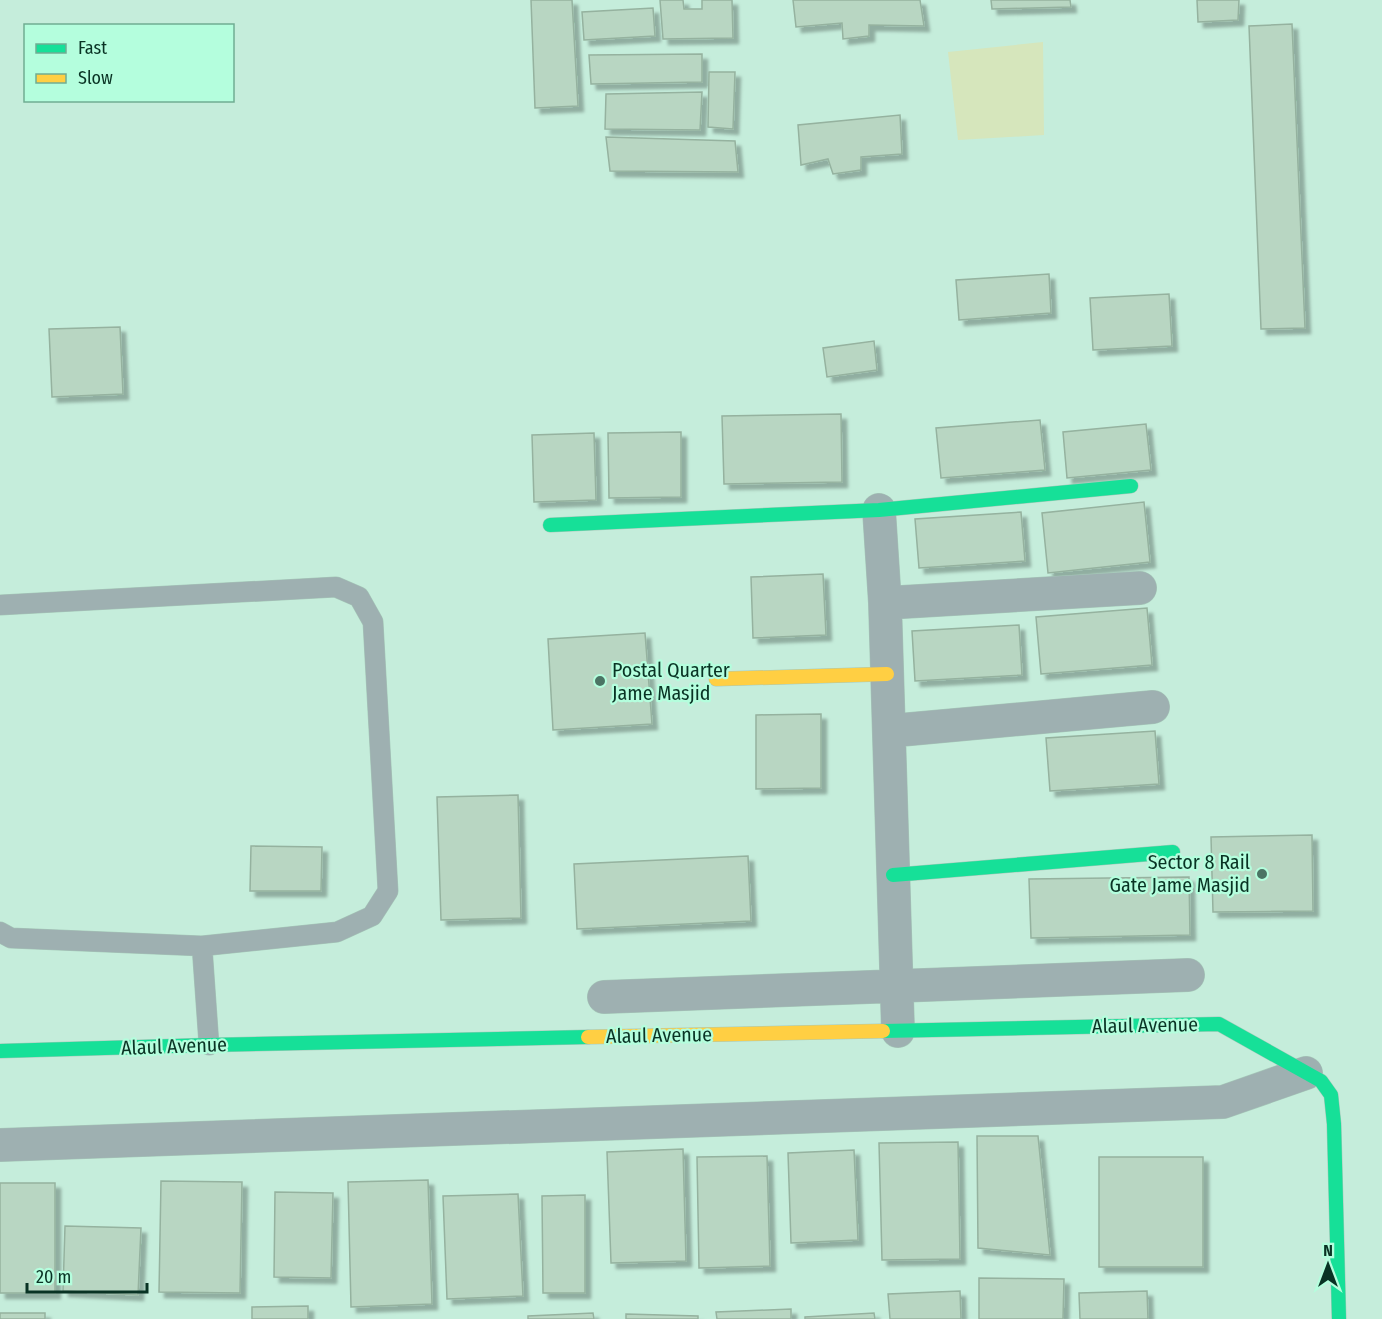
<svg xmlns="http://www.w3.org/2000/svg" width="1382" height="1319" font-family="'Fira Sans Condensed',sans-serif">
<style>
.green{fill:#d6e6bc}
.building{fill:#b8d6c2;stroke:#95b29f;stroke-width:1.5;filter:url(#shadow)}
.lines{fill:none;stroke-linecap:round;stroke-linejoin:round}
.lane-casing{stroke:#a6c8b9;stroke-width:21}
.street-casing{stroke:#a6c8b9;stroke-width:34}
.fast-casing{stroke:#a6c8b9;stroke-width:15}
.slow-casing{stroke:#a6c8b9;stroke-width:15}
.lane{stroke:#9eb0b1;stroke-width:20}
.street{stroke:#9eb0b1;stroke-width:33}
.fast{stroke:#16e098;stroke-width:14}
.slow{stroke:#ffcf43;stroke-width:14}
.poi-dot{fill:#4b7464;stroke:#b4fedd;stroke-width:2}
.labels{text-anchor:middle;dominant-baseline:central;stroke-width:4.5;stroke-linejoin:round;paint-order:stroke}
.poi-label{font-size:20px;fill:#093324;stroke:#b4fedd;text-anchor:start}
.street-label{font-size:20px;fill:#093324;stroke:#b4fedd}
</style>
<defs>
<filter id="shadow"><feDropShadow dx="5.5" dy="5.5" stdDeviation="1.5" flood-color="#0004"/></filter>
</defs>
<rect width="100%" height="100%" fill="#c5eddb"/>
<path class="green" d="M 1043,42 L 1044,135 L 958,140 L 948,52 Z"/>
<path class="building" d="M 531,0 L 572,0 L 578,106 L 535,108 Z
M 660,0 L 683,0 L 684,9 L 702,9 L 702,0 L 732,0 L 733,38 L 663,39 Z
M 793,0 L 920,0 L 924,26 L 869,25 L 869,36 L 843,39 L 842,23 L 796,27 Z
M 991,0 L 1070,0 L 1071,7 L 992,9 Z
M 1197,0 L 1239,0 L 1238,20 L 1198,22 Z
M 653,8 L 655,36 L 584,40 L 582,12 Z
M 1292,24 L 1305,328 L 1261,329 L 1249,26 Z
M 702,54 L 702,82 L 591,84 L 589,55 Z
M 709,72 L 735,72 L 733,129 L 708,127 Z
M 702,92 L 700,130 L 605,129 L 606,94 Z
M 900,115 L 902,154 L 861,157 L 861,170 L 833,174 L 828,159 L 801,165 L 798,125 Z
M 606,137 L 735,141 L 738,172 L 610,171 Z
M 1049,274 L 1051,313 L 959,320 L 956,280 Z
M 1169,294 L 1172,346 L 1093,350 L 1090,298 Z
M 120,327 L 123,394 L 52,397 L 49,329 Z
M 874,341 L 877,370 L 827,377 L 823,348 Z
M 841,414 L 842,482 L 724,484 L 722,416 Z
M 1040,420 L 1045,470 L 941,478 L 936,428 Z
M 1146,424 L 1151,470 L 1067,478 L 1063,432 Z
M 681,432 L 681,497 L 609,498 L 608,433 Z
M 594,433 L 596,500 L 534,502 L 532,435 Z
M 1144,502 L 1150,562 L 1048,573 L 1042,513 Z
M 1021,512 L 1025,561 L 919,568 L 915,519 Z
M 823,574 L 826,635 L 753,638 L 751,577 Z
M 1147,608 L 1152,665 L 1041,674 L 1036,617 Z
M 1019,625 L 1022,675 L 915,681 L 912,631 Z
M 645,633 L 652,724 L 553,730 L 548,639 Z
M 821,714 L 821,788 L 756,789 L 756,715 Z
M 1155,731 L 1159,784 L 1050,791 L 1046,738 Z
M 518,795 L 521,918 L 441,920 L 437,797 Z
M 1312,835 L 1313,911 L 1213,912 L 1211,837 Z
M 251,846 L 322,847 L 321,891 L 250,891 Z
M 748,856 L 751,921 L 577,929 L 574,864 Z
M 1189,877 L 1190,935 L 1031,938 L 1029,879 Z
M 977,1136 L 1038,1136 L 1050,1255 L 978,1248 Z
M 958,1142 L 960,1259 L 882,1260 L 879,1143 Z
M 683,1149 L 686,1261 L 611,1263 L 607,1152 Z
M 854,1150 L 858,1240 L 791,1243 L 788,1153 Z
M 767,1156 L 770,1266 L 699,1268 L 697,1157 Z
M 1099,1157 L 1203,1157 L 1203,1267 L 1099,1267 Z
M 428,1180 L 432,1304 L 351,1307 L 348,1182 Z
M 161,1181 L 242,1182 L 240,1293 L 159,1292 Z
M 0,1183 L 55,1183 L 55,1293 L 0,1293 Z
M 275,1192 L 333,1193 L 331,1278 L 274,1277 Z
M 518,1194 L 523,1296 L 447,1299 L 443,1196 Z
M 585,1195 L 585,1293 L 543,1293 L 542,1196 Z
M 65,1226 L 141,1228 L 138,1295 L 63,1291 Z
M 979,1278 L 1064,1279 L 1063,1319 L 979,1319 Z
M 960,1291 L 961,1319 L 890,1319 L 888,1294 Z
M 1147,1291 L 1148,1319 L 1080,1319 L 1079,1293 Z
M 308,1306 L 308,1319 L 252,1319 L 252,1307 Z
M 791,1309 L 791,1319 L 717,1319 L 716,1312 Z
M 0,1313 L 45,1313 L 45,1319 L 0,1319 Z
M 593,1313 L 594,1319 L 528,1319 L 528,1316 Z
M 874,1313 L 875,1319 L 805,1319 L 805,1317 Z
M 626,1314 L 698,1316 L 698,1319 L 626,1319 Z"/>
<g class="lines">
<g class="lane-casing">
<path id="lane" d="M 0,605 L 336,587 L 359,597 L 373,622 L 388,891 L 372,916 L 337,932 L 202,946 L 11,938 L 0,932
M 202,946 L 209,1045"/>
</g>
<g class="street-casing">
<path id="street" d="M 879,510 L 885,603 L 898,1031
M 885,603 L 1140,588
M 889,731 L 1153,707
M 604,997 L 1188,975
M 0,1145 L 1223,1102 L 1306,1073"/>
</g>
<g class="fast-casing">
<path id="fast" d="M 550,525 L 879,510 L 1131,486
M 893,875 L 1173,852
M 883,1031 L 1219,1024 L 1321,1081 L 1331,1095 L 1334,1124 L 1339,1319
M 0,1051 L 209,1045 L 588,1037"/>
</g>
<g class="slow-casing">
<path id="slow" d="M 716,679 L 887,674
M 588,1037 L 883,1031"/>
</g>
<use href="#lane" class="lane"/>
<use href="#street" class="street"/>
<use href="#fast" class="fast"/>
<use href="#slow" class="slow"/>
</g>
<g class="poi-dot">
<circle cx="600" cy="681" r="6"/>
<circle cx="1262" cy="874" r="6"/>
</g>
<g class="labels">
<g class="poi-label">
<text x="612" y="670">Postal Quarter<tspan x="612" dy="23">Jame Masjid</tspan></text>
<text x="1250" y="862" text-anchor="end">Sector 8 Rail<tspan x="1250" dy="23">Gate Jame Masjid</tspan></text>
</g>
<g class="street-label">
<text transform="translate(1145 1025) rotate(-1)">Alaul Avenue</text>
<text transform="translate(659 1035) rotate(-1)">Alaul Avenue</text>
<text transform="translate(174 1046) rotate(-2)">Alaul Avenue</text>
</g>
</g>
<rect x="24" y="24" width="210" height="78" fill="#b4fedd" stroke="#70ad93" stroke-width="1.5"/>
<rect x="36" y="44" width="30" height="9" fill="#16e098" stroke="#70ad93" stroke-width="1.5"/>
<text x="78" y="54" font-size="18" fill="#093324">Fast</text>
<rect x="36" y="74" width="30" height="9" fill="#ffcf43" stroke="#70ad93" stroke-width="1.5"/>
<text x="78" y="84" font-size="18" fill="#093324">Slow</text>
<g transform="translate(1328 1265)" stroke="#b4fedd" stroke-width="4.5" paint-order="stroke">
<path d="M0-4.5L10 22L0 15L-10 22Z" fill="#093324"/>
<text y="-9" font-size="16" font-weight="bold" text-anchor="middle" fill="#093324">N</text>
</g>
<path d="M27 1283v9h120v-9" fill="none" stroke="#093324" stroke-width="3"/>
<text x="36" y="1283" font-size="18" fill="#093324" stroke="#b4fedd" stroke-width="4.5" paint-order="stroke">20 m</text>
</svg>
